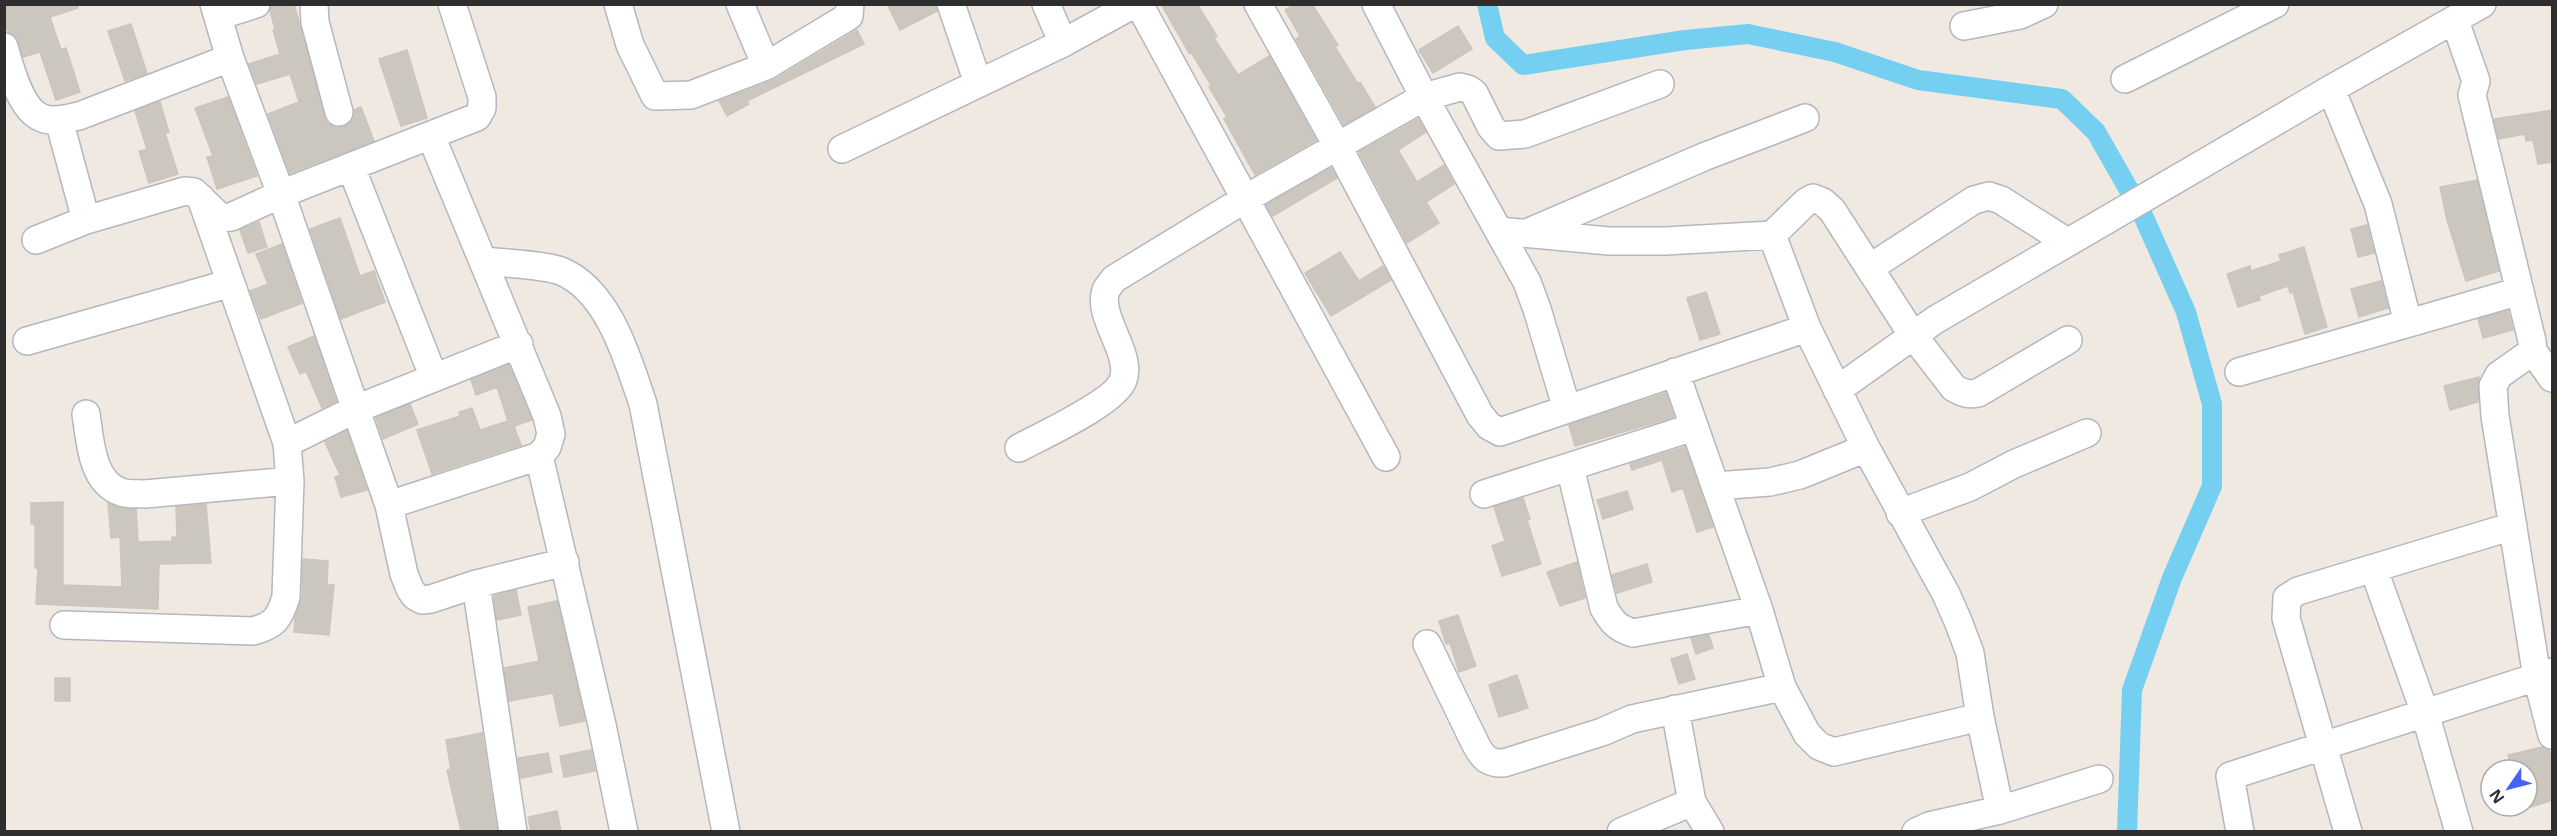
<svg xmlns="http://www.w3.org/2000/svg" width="2557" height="836" font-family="'Noto Sans',sans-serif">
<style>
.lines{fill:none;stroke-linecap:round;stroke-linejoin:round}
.canal{stroke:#75cff0;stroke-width:20}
.building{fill:#cbc7bf;stroke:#cbc5ba;stroke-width:1.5}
.minor-casing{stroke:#b4b7c1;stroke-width:30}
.minor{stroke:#fff;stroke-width:27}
</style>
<rect width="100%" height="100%" fill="#efe9e1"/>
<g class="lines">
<path class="canal" d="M 1487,4 L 1495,38 L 1523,65 L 1685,40 L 1748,34 L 1835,52 L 1918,80 L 2062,99 L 2096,132 L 2141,211 L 2186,312 L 2212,404 L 2212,486 L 2172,578 L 2132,690 L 2127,832"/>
</g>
<path class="building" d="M 14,4 L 77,4 L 78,8 L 50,17 L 61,50 L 66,48 L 80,92 L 56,100 L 40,52 L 23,57 L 15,36 L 8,32 L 4,22 L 4,8 Z
M 271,4 L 294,4 L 327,123 L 334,127 L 344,127 L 350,123 L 354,110 L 361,107 L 374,141 L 290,173 L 268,114 L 299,102 L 290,74 L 257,84 L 249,64 L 280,54 L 273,30 L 275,29 L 270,11 Z
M 887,4 L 936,4 L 937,11 L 900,30 Z
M 1161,4 L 1197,4 L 1217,36 L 1214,38 L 1238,75 L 1269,56 L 1316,140 L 1255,175 L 1224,119 L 1227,117 L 1209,87 L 1211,85 L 1191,52 L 1189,53 Z
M 1295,4 L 1312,4 L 1338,45 L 1335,47 L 1358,84 L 1360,82 L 1375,107 L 1344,125 L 1296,39 L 1300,36 L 1285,10 Z
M 131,24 L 147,73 L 125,81 L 108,31 Z
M 1458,26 L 1472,49 L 1433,73 L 1419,50 Z
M 857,30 L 864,44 L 747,101 L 749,104 L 727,116 L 719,101 L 774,80 Z
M 407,50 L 427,118 L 401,126 L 379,59 Z
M 228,97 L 257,176 L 217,189 L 207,157 L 213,156 L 195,108 Z
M 160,102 L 169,132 L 165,133 L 178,174 L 149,183 L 139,151 L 147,149 L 135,111 Z
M 2553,110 L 2553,162 L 2538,164 L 2533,140 L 2526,141 L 2525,134 L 2499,139 L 2494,119 Z
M 1418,119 L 1426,132 L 1398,150 L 1417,182 L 1444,165 L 1454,184 L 1426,202 L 1439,223 L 1407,243 L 1359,152 Z
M 1331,168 L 1337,178 L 1273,216 L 1266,205 Z
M 2477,180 L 2499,271 L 2466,281 L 2447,220 L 2440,187 Z
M 340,218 L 360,276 L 374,271 L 385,302 L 341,319 L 310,229 Z
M 259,222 L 267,247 L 248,253 L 240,230 Z
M 2367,225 L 2374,253 L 2358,257 L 2351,229 Z
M 282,244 L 302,303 L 261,319 L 250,291 L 268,284 L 256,254 Z
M 2304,247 L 2327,327 L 2305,334 L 2293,292 L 2290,293 L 2288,286 L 2259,296 L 2260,300 L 2238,307 L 2227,274 L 2250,266 L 2251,271 L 2281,261 L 2279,255 Z
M 1340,252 L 1359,281 L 1383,266 L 1391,280 L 1331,316 L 1305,273 Z
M 2381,281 L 2388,308 L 2359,317 L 2351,289 Z
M 1706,292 L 1720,334 L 1700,340 L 1687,298 Z
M 2508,311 L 2513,330 L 2483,338 L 2478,319 Z
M 314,336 L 336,401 L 322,408 L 306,371 L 300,374 L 288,347 Z
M 509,365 L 532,420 L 514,426 L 521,445 L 432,474 L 417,430 L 460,416 L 459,412 L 472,408 L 480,430 L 508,421 L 497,387 L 476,395 L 471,380 Z
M 2479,377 L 2478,402 L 2450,410 L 2444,386 Z
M 1666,393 L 1674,417 L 1575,446 L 1569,425 Z
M 410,404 L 418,424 L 383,439 L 376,418 Z
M 347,431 L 367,490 L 341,497 L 335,477 L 340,475 L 325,442 Z
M 1685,447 L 1713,527 L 1697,532 L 1683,488 L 1672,492 L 1662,460 L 1632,470 L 1630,464 Z
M 1627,491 L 1633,509 L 1603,519 L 1597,500 Z
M 1523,498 L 1530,519 L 1527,520 L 1541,564 L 1502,576 L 1492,546 L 1505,541 L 1494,507 Z
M 63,502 L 63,585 L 122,587 L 120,537 L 111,538 L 108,503 L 121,508 L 136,509 L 138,542 L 172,541 L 172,537 L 177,537 L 176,507 L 206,504 L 211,563 L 159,564 L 158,609 L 36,604 L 38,568 L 35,568 L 35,524 L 31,524 L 31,503 Z
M 303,559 L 328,561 L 327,585 L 334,585 L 329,635 L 294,632 L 295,618 L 302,598 Z
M 1577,562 L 1585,598 L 1560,606 L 1547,572 Z
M 1647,564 L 1652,582 L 1617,593 L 1612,575 Z
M 516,590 L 521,615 L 497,620 L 494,596 Z
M 557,601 L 585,721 L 560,726 L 553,693 L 509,701 L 504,668 L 539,661 L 528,607 Z
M 1458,615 L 1476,666 L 1459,672 L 1450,643 L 1446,644 L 1439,621 Z
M 1709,635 L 1713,648 L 1696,654 L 1691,638 Z
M 1687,654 L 1695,679 L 1679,684 L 1671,659 Z
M 1517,675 L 1528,708 L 1499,717 L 1489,685 Z
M 55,678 L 70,678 L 70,701 L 55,701 Z
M 482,733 L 497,831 L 461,831 L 447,770 L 451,769 L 446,740 Z
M 2542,747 L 2549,750 L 2553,765 L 2553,800 L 2527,808 L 2527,770 L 2512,770 L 2508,755 Z
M 591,750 L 595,771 L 564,777 L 560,756 Z
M 548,753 L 552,772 L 521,778 L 518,758 Z
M 557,811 L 561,831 L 531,831 L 528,817 Z"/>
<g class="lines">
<g class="minor-casing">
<path id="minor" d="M 214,4 L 230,58 L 281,194 L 389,505 L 404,574 L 410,589 L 415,596 L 422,600 L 431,599 L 476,584 L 513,832
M 314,4 L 315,22 L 339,112
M 618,4 L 630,45 L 655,96 L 691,95 L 766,66 L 849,16 L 850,4
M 740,4 L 766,66
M 951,4 L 978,83
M 1046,4 L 1063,43
M 1139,4 L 1386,457
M 1258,4 L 1338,147 L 1480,415 L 1489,426 L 1500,432 L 1807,328
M 1376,4 L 1424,97 L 1527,282 L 1537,309 L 1567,409
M 218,16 L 256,4
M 2455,21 L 2476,81 L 2472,95 L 2532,341 L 2533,351 L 2499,375 L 2493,386 L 2495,416 L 2537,677 L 2552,735
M 1964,26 L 2020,15 L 2044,4
M 4,47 C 10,67 20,110 42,118 C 54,123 68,118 79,116 L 230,58
M 2125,79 L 2275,4
M 2331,89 L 2378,204 L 2408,323
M 59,120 L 86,220
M 842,149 L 1063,43 L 1134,4
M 351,167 L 434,378
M 1499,231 L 1609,241 L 1665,241 L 1772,235 L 1807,328 L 1866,448 L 1946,594 L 1958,621 L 1970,653 L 1980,717 L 2000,810
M 1529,232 L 1706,156 L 1805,118
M 1772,235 L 1806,202 L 1813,198 L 1823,202 L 1832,210 L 1912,334 L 1954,388 C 1963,393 1968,395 1978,393 L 2068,340
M 36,240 L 86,220 L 185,191 L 194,192 L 221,218 L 231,217 L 281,194 L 477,117 L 482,108 L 482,97 L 452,4
M 483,261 C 502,263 546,265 561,271 C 609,291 628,360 643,404 L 726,832
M 1871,267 L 1974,200 L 1989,196 L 2001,200 L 2067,242
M 27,341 L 231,283
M 2533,351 L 2552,378
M 1675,372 L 1759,610 L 1782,687 L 1807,734 L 1819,746 L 1834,752 L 1980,717
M 2239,372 L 2520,291
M 1837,390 L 1935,320 L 2331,89 L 2482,4
M 86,414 C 90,439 91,482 121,492 C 128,495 138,493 145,494 L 290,481
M 287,443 L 356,409 L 519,344
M 1019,448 C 1041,436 1116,402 1123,380 C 1133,354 1096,316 1106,290 C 1108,286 1112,282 1114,279 L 1245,199 L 1424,97 L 1460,87 L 1468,89 L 1474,93 L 1491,127 L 1499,136 L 1525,134 L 1660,84
M 539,456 L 602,725 L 624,832
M 1570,467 L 1604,608 C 1612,622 1617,628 1633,633 L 1759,610
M 1715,486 L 1770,482 L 1800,475 L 1866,448
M 1484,494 L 1694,427
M 389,505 L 539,456 L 547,447 L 551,434 L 547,416 L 431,136
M 1900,513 L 1970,487 L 2014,464 L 2087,433
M 2374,570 L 2425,713 L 2459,832
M 476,584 L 565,562
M 64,625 L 253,631 C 275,625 279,619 286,597 L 290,481 L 287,443 L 201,198
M 1427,644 L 1476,745 C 1483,758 1489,764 1504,763 L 1602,732 L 1632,719 L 1782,687
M 1675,709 L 1692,802 L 1710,832
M 1621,832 L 1692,802
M 1916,832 L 1929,826 L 2000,810 L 2099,779
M 2240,832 L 2230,776 L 2552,672
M 2348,832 L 2286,618 L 2287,598 L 2298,591 L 2513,526"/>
</g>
<use href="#minor" class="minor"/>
</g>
<rect width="2557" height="836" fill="none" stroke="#2e2e2e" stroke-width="12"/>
<g transform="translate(2509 788) rotate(235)"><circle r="28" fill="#ffffff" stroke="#ababab" stroke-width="1.5"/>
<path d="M0-4.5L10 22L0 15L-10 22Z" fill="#4264fb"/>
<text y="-9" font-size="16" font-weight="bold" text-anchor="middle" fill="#2e2e2e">N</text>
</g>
</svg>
